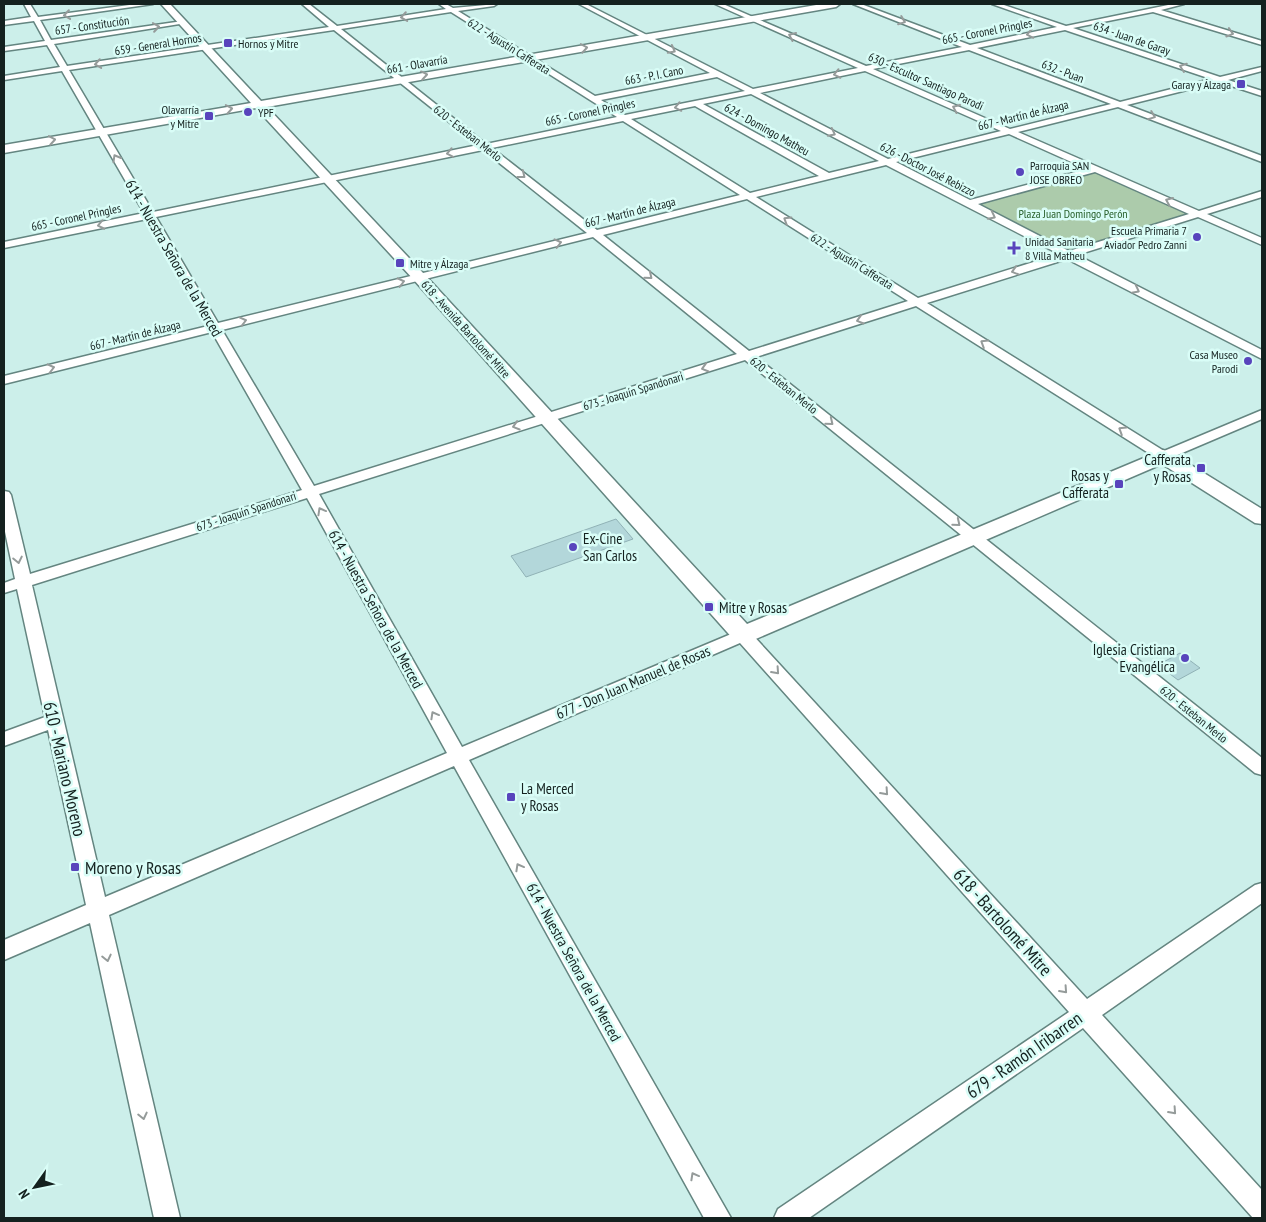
<svg xmlns="http://www.w3.org/2000/svg" width="1266" height="1222" font-family="'PT Sans Narrow',sans-serif">
<style>
.green{fill:#accbab}
.building{fill:#b3d7da;stroke:#90b2b6}
.lines{fill:none;stroke-linecap:round;stroke-linejoin:round}
.street-casing{stroke:#648580;stroke-width:3}
.secondary-casing{stroke:#648580;stroke-width:3}
.street{fill:#fff;fill-rule:evenodd}
.secondary{fill:#fff;fill-rule:evenodd}
.oneway{stroke:#959b9a}
.poi-dot{fill:#5844bc;stroke:#d9fdf7;stroke-width:2}
.labels{text-anchor:middle;dominant-baseline:central;stroke-width:5;stroke-linejoin:round;paint-order:stroke}
.far-street-label{font-size:12px;fill:#14211f;stroke:#d9fdf7}
.far-poi-label{font-size:12px;fill:#14211f;stroke:#d9fdf7;text-anchor:start}
.far-park-label{font-size:12px;fill:#29602b;stroke:#d9fdf7}
.street-label{font-size:15px;fill:#14211f;stroke:#d9fdf7}
.poi-label{font-size:15px;fill:#14211f;stroke:#d9fdf7;text-anchor:end}
.near-street-label{font-size:18px;fill:#14211f;stroke:#d9fdf7}
.near-poi-label{font-size:18px;fill:#14211f;stroke:#d9fdf7;text-anchor:start}
</style>
<rect width="100%" height="100%" fill="#ccefea"/>
<path class="green" d="M 1095,171 L 1185,211 L 1186,215 L 1075,249 L 1066,250 L 978,205 Z"/>
<path class="building" d="M 616,519 L 633,539 L 526,577 L 511,556 Z
M 1180,653 L 1200,668 L 1178,680 L 1158,665 Z"/>
<g class="lines">
<g class="street-casing">
<path id="street" d="M 24,4 L 30,4 L 38,17 L 137,4 L 153,4 L 40,20 L 51,40 L 183,21 L 186,23 L 54,44 L 67,66 L 329,27 L 302,4 L 309,4 L 337,26 L 446,9 L 439,4 L 446,4 L 453,8 L 497,4 L 494,6 L 458,11 L 595,96 L 710,73 L 579,4 L 586,4 L 753,89 L 858,68 L 715,4 L 723,4 L 866,66 L 962,47 L 853,4 L 861,4 L 970,45 L 1057,27 L 992,4 L 1001,4 L 1066,26 L 1173,4 L 1184,4 L 1161,10 L 1262,41 L 1262,45 L 1153,12 L 1073,28 L 1220,77 L 1262,67 L 1262,71 L 1228,80 L 1262,91 L 1262,96 L 1219,82 L 1127,105 L 1262,156 L 1262,162 L 1118,107 L 1018,132 L 1199,211 L 1262,191 L 1262,197 L 1207,214 L 1262,238 L 1262,245 L 1198,217 L 1077,255 L 1262,350 L 1262,359 L 1067,259 L 927,303 L 1164,451 L 1262,410 L 1262,419 L 1168,459 L 1158,459 L 916,306 L 756,357 L 1262,758 L 1262,775 L 1255,773 L 745,360 L 319,494 L 462,747 L 743,629 L 749,631 L 1087,999 L 1255,885 L 1262,883 L 1262,903 L 1102,1015 L 1262,1190 L 1262,1218 L 1253,1218 L 1083,1028 L 809,1218 L 774,1218 L 778,1209 L 1069,1012 L 740,643 L 469,760 L 731,1218 L 704,1218 L 454,766 L 109,915 L 180,1218 L 154,1218 L 90,923 L 4,960 L 4,940 L 86,905 L 48,730 L 4,746 L 4,732 L 45,717 L 17,589 L 4,593 L 4,583 L 15,579 L 4,527 L 4,491 L 9,492 L 11,495 L 30,574 L 302,490 L 212,332 L 4,384 L 4,376 L 208,326 L 147,219 L 4,248 L 4,242 L 144,213 L 62,71 L 4,80 L 4,76 L 60,67 L 47,45 L 4,51 L 4,47 L 45,41 L 34,21 L 4,25 L 4,21 L 31,17 ZM 451,12 L 617,117 L 486,144 L 341,29 ZM 334,30 L 478,145 L 153,212 L 69,70 ZM 1065,30 L 1211,79 L 1120,102 L 977,48 ZM 969,50 L 1111,104 L 1010,129 L 873,69 ZM 865,71 L 1001,131 L 888,159 L 760,93 ZM 717,77 L 745,91 L 625,115 L 601,100 ZM 751,94 L 879,161 L 829,173 L 703,104 ZM 695,106 L 819,176 L 750,193 L 631,119 ZM 623,121 L 740,195 L 597,230 L 492,148 ZM 1009,134 L 1087,169 L 970,200 L 896,162 ZM 483,150 L 587,233 L 218,323 L 156,217 ZM 886,165 L 1059,254 L 918,298 L 756,197 ZM 1095,172 L 1189,214 L 1069,251 L 978,204 ZM 747,199 L 908,301 L 749,351 L 603,235 ZM 593,237 L 737,354 L 314,486 L 222,330 ZM 307,498 L 447,753 L 105,897 L 32,585 Z"/>
</g>
<g class="secondary-casing">
<path id="secondary" d="M 161,4 L 170,4 L 261,101 L 822,4 L 840,4 L 836,7 L 267,107 L 424,274 L 747,624 L 1163,450 L 1170,452 L 1262,509 L 1262,524 L 1255,523 L 1162,464 L 751,641 L 743,643 L 735,641 L 414,280 L 256,108 L 4,153 L 4,145 L 251,103 Z"/>
</g>
<use href="#street" class="street"/>
<use href="#secondary" class="secondary"/>
</g>
<defs><path id="oneway-chevron" d="M-2-3.5L2.5 0L-2 3.5" fill="none" stroke-width="1.6" stroke-linecap="round" stroke-linejoin="round" transform="scale(1.25)"/></defs>
<g class="oneway">
<use href="#oneway-chevron" transform="translate(67 15) rotate(172)"/>
<use href="#oneway-chevron" transform="translate(404 17) rotate(171)"/>
<use href="#oneway-chevron" transform="translate(902 21) rotate(21)"/>
<use href="#oneway-chevron" transform="translate(156 27) rotate(-8)"/>
<use href="#oneway-chevron" transform="translate(1230 33) rotate(17)"/>
<use href="#oneway-chevron" transform="translate(1030 34) rotate(169)"/>
<use href="#oneway-chevron" transform="translate(792 36) rotate(-156)"/>
<use href="#oneway-chevron" transform="translate(584 48) rotate(-10)"/>
<use href="#oneway-chevron" transform="translate(672 50) rotate(28)"/>
<use href="#oneway-chevron" transform="translate(98 64) rotate(171)"/>
<use href="#oneway-chevron" transform="translate(1183 67) rotate(-161)"/>
<use href="#oneway-chevron" transform="translate(837 74) rotate(168)"/>
<use href="#oneway-chevron" transform="translate(424 75) rotate(-10)"/>
<use href="#oneway-chevron" transform="translate(678 107) rotate(169)"/>
<use href="#oneway-chevron" transform="translate(956 108) rotate(-156)"/>
<use href="#oneway-chevron" transform="translate(229 109) rotate(-10)"/>
<use href="#oneway-chevron" transform="translate(1152 116) rotate(21)"/>
<use href="#oneway-chevron" transform="translate(832 133) rotate(27)"/>
<use href="#oneway-chevron" transform="translate(52 140) rotate(-10)"/>
<use href="#oneway-chevron" transform="translate(450 153) rotate(169)"/>
<use href="#oneway-chevron" transform="translate(116 158) rotate(-120)"/>
<use href="#oneway-chevron" transform="translate(522 175) rotate(38)"/>
<use href="#oneway-chevron" transform="translate(1169 201) rotate(-157)"/>
<use href="#oneway-chevron" transform="translate(992 216) rotate(27)"/>
<use href="#oneway-chevron" transform="translate(787 220) rotate(-148)"/>
<use href="#oneway-chevron" transform="translate(101 225) rotate(168)"/>
<use href="#oneway-chevron" transform="translate(558 243) rotate(-14)"/>
<use href="#oneway-chevron" transform="translate(1015 271) rotate(163)"/>
<use href="#oneway-chevron" transform="translate(649 276) rotate(39)"/>
<use href="#oneway-chevron" transform="translate(401 282) rotate(-14)"/>
<use href="#oneway-chevron" transform="translate(1136 290) rotate(27)"/>
<use href="#oneway-chevron" transform="translate(860 320) rotate(163)"/>
<use href="#oneway-chevron" transform="translate(243 321) rotate(-14)"/>
<use href="#oneway-chevron" transform="translate(984 343) rotate(-148)"/>
<use href="#oneway-chevron" transform="translate(51 368) rotate(-14)"/>
<use href="#oneway-chevron" transform="translate(705 368) rotate(163)"/>
<use href="#oneway-chevron" transform="translate(830 422) rotate(39)"/>
<use href="#oneway-chevron" transform="translate(516 426) rotate(163)"/>
<use href="#oneway-chevron" transform="translate(1122 430) rotate(-148)"/>
<use href="#oneway-chevron" transform="translate(321 511) rotate(-119)"/>
<use href="#oneway-chevron" transform="translate(957 523) rotate(39)"/>
<use href="#oneway-chevron" transform="translate(18 560) rotate(78)"/>
<use href="#oneway-chevron" transform="translate(776 671) rotate(48)"/>
<use href="#oneway-chevron" transform="translate(434 715) rotate(-119)"/>
<use href="#oneway-chevron" transform="translate(885 792) rotate(48)"/>
<use href="#oneway-chevron" transform="translate(519 867) rotate(-119)"/>
<use href="#oneway-chevron" transform="translate(107 958) rotate(77)"/>
<use href="#oneway-chevron" transform="translate(1064 990) rotate(48)"/>
<use href="#oneway-chevron" transform="translate(1173 1111) rotate(48)"/>
<use href="#oneway-chevron" transform="translate(143 1116) rotate(77)"/>
<use href="#oneway-chevron" transform="translate(694 1176) rotate(-119)"/>
</g>
<g class="poi-dot">
<rect x="223" y="38" width="10" height="10" rx="2.5"/>
<rect x="1236" y="79" width="10" height="10" rx="2.5"/>
<circle cx="248" cy="112" r="5"/>
<rect x="204" y="111" width="10" height="10" rx="2.5"/>
<circle cx="1020" cy="172" r="5"/>
<circle cx="1197" cy="237" r="5"/>
<path d="M1011.5 240.5h5v5h5v5h-5v5h-5v-5h-5v-5h5z"/>
<rect x="395" y="258" width="10" height="10" rx="2.5"/>
<circle cx="1248" cy="361" r="5"/>
<rect x="1196" y="463" width="10" height="10" rx="2.5"/>
<rect x="1114" y="479" width="10" height="10" rx="2.5"/>
<circle cx="573" cy="547" r="5"/>
<rect x="704" y="602" width="10" height="10" rx="2.5"/>
<circle cx="1185" cy="658" r="5"/>
<rect x="506" y="792" width="10" height="10" rx="2.5"/>
<rect x="70" y="862" width="10" height="10" rx="2.5"/>
</g>
<g class="labels">
<g class="far-street-label">
<text transform="translate(92 25) rotate(-8)">657 - Constitución</text>
<text transform="translate(987 31) rotate(-11)">665 - Coronel Pringles</text>
<text transform="translate(1132 38) rotate(19)">634 - Juan de Garay</text>
<text transform="translate(158 44) rotate(-9)">659 - General Hornos</text>
<text transform="translate(509 46) rotate(32)">622 - Agustín Cafferata</text>
<text transform="translate(417 64) rotate(-10)">661 - Olavarría</text>
<text transform="translate(1063 71) rotate(21)">632 - Puan</text>
<text transform="translate(654 75) rotate(-11)">663 - P. I. Cano</text>
<text transform="translate(926 81) rotate(24)">630 - Escultor Santiago Parodi</text>
<text transform="translate(590 112) rotate(-12)">665 - Coronel Pringles</text>
<text transform="translate(1023 115) rotate(-14)">667 - Martín de Álzaga</text>
<text transform="translate(767 129) rotate(29)">624 - Domingo Matheu</text>
<text transform="translate(468 133) rotate(38)">620 - Esteban Merlo</text>
<text transform="translate(928 169) rotate(27)">626 - Doctor José Rebizzo</text>
<text transform="translate(630 212) rotate(-14)">667 - Martín de Álzaga</text>
<text transform="translate(76 217) rotate(-12)">665 - Coronel Pringles</text>
<text transform="translate(852 261) rotate(32)">622 - Agustín Cafferata</text>
<text transform="translate(466 329) rotate(48)">618 - Avenida Bartolomé Mitre</text>
<text transform="translate(135 335) rotate(-14)">667 - Martín de Álzaga</text>
<text transform="translate(784 385) rotate(39)">620 - Esteban Merlo</text>
<text transform="translate(633 391) rotate(-17)">673 - Joaquín Spandonari</text>
<text transform="translate(246 511) rotate(-18)">673 - Joaquín Spandonari</text>
<text transform="translate(1194 714) rotate(39)">620 - Esteban Merlo</text>
</g>
<g class="far-poi-label">
<text x="238" y="43">Hornos y Mitre</text>
<text x="1231" y="84" text-anchor="end">Garay y Álzaga</text>
<text x="199" y="109" text-anchor="end">Olavarría<tspan x="199" dy="14">y Mitre</tspan></text>
<text x="258" y="112">YPF</text>
<text x="1030" y="165">Parroquia SAN<tspan x="1030" dy="14">JOSE OBREO</tspan></text>
<text x="1187" y="230" text-anchor="end">Escuela Primaria 7<tspan x="1187" dy="14">Aviador Pedro Zanni</tspan></text>
<text x="1025" y="241">Unidad Sanitaria<tspan x="1025" dy="14">8 Villa Matheu</tspan></text>
<text x="410" y="263">Mitre y Álzaga</text>
<text x="1238" y="354" text-anchor="end">Casa Museo<tspan x="1238" dy="14">Parodi</tspan></text>
</g>
<g class="far-park-label">
<text x="1073" y="213">Plaza Juan Domingo Perón</text>
</g>
<g class="street-label">
<text transform="translate(174 258) rotate(60)">614 - Nuestra Señora de la Merced</text>
<text transform="translate(376 609) rotate(61)">614 - Nuestra Señora de la Merced</text>
<text transform="translate(633 682) rotate(-23)">677 - Don Juan Manuel de Rosas</text>
<text transform="translate(574 962) rotate(61)">614 - Nuestra Señora de la Merced</text>
</g>
<g class="poi-label">
<text x="1191" y="459">Cafferata<tspan x="1191" dy="17">y Rosas</tspan></text>
<text x="1109" y="475">Rosas y<tspan x="1109" dy="17">Cafferata</tspan></text>
<text x="583" y="538" text-anchor="start">Ex-Cine<tspan x="583" dy="17">San Carlos</tspan></text>
<text x="719" y="607" text-anchor="start">Mitre y Rosas</text>
<text x="1175" y="649">Iglesia Cristiana<tspan x="1175" dy="17">Evangélica</tspan></text>
<text x="521" y="788" text-anchor="start">La Merced<tspan x="521" dy="17">y Rosas</tspan></text>
</g>
<g class="near-street-label">
<text transform="translate(65 769) rotate(77)">610 - Mariano Moreno</text>
<text transform="translate(1003 922) rotate(48)">618 - Bartolomé Mitre</text>
<text transform="translate(1024 1055) rotate(-35)">679 - Ramón Iribarren</text>
</g>
<g class="near-poi-label">
<text x="85" y="867">Moreno y Rosas</text>
</g>
</g>
<rect width="1266" height="1222" fill="none" stroke="#14211f" stroke-width="10"/>
<g transform="translate(35 1187) rotate(237)" stroke="#d9fdf7" stroke-width="4" paint-order="stroke">
<path d="M0-4L9 19L0 12L-9 19Z" fill="#14211f"/>
<text y="-8" font-size="14" font-weight="bold" text-anchor="middle" fill="#14211f">N</text>
</g>
</svg>
